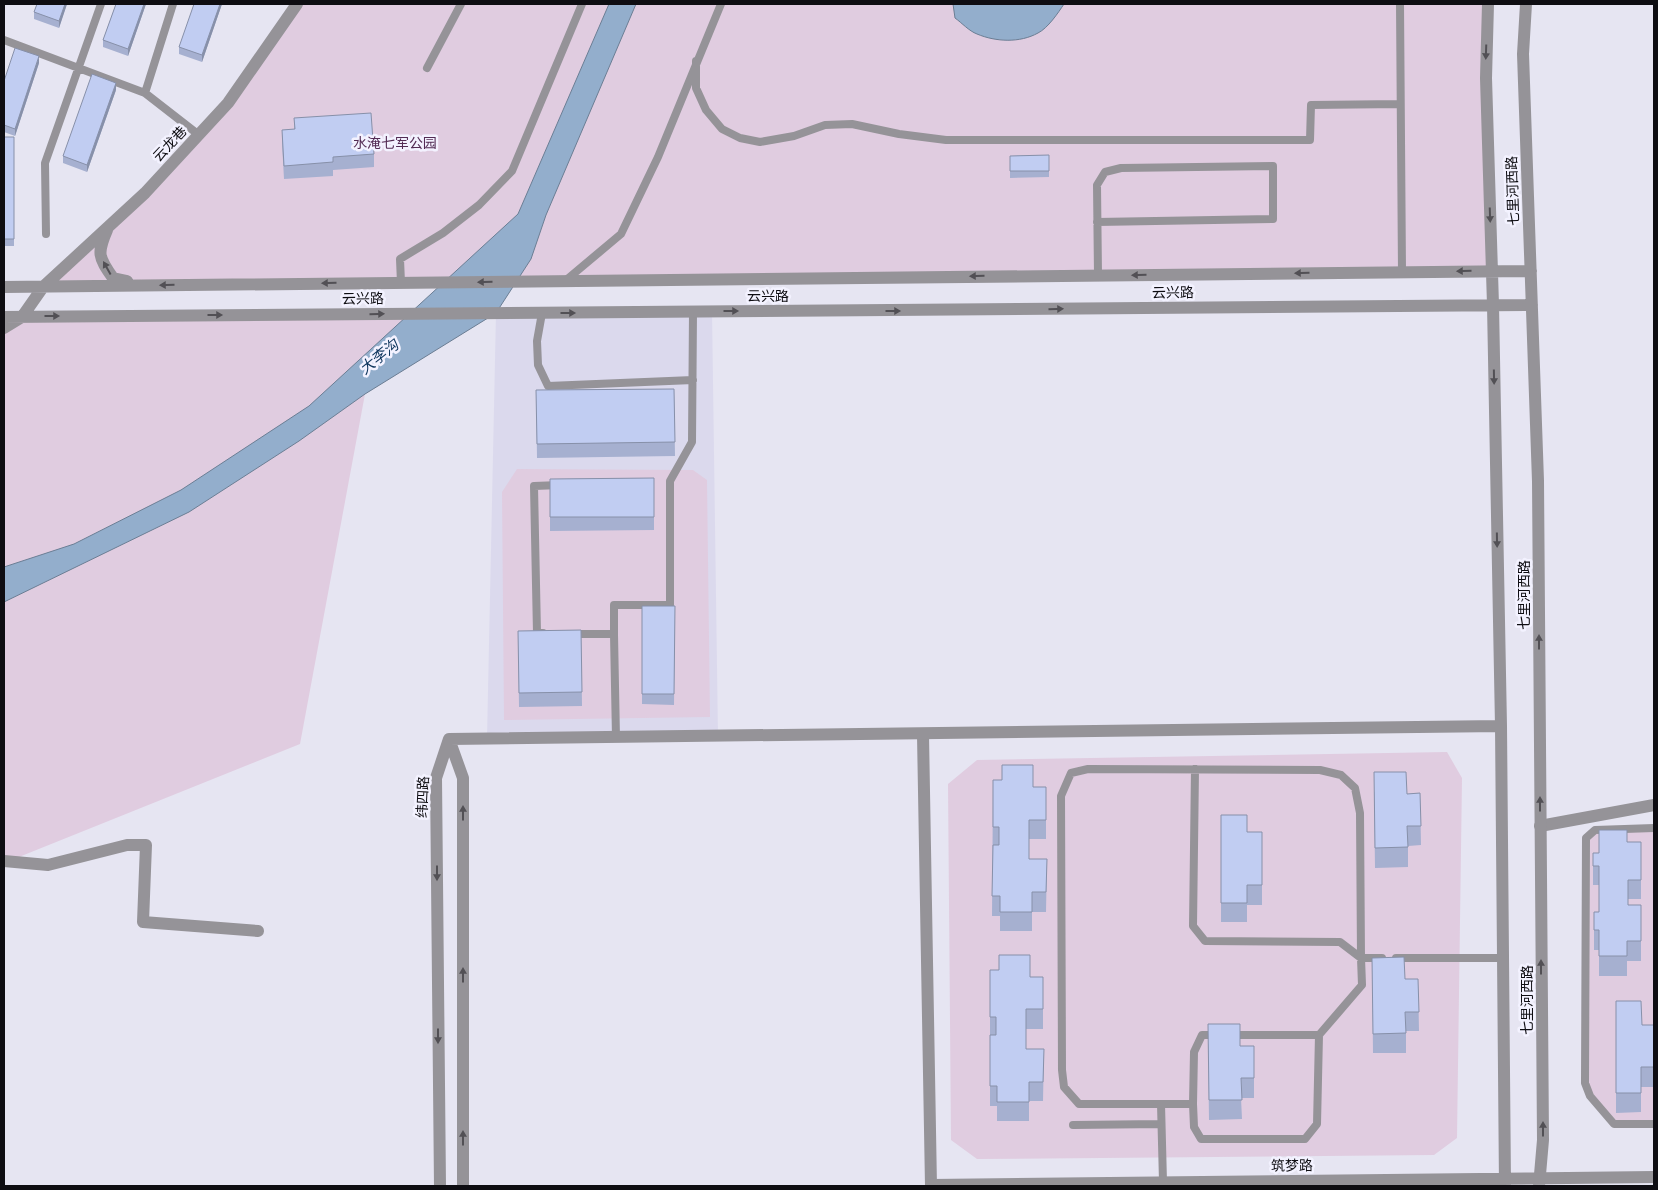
<svg xmlns="http://www.w3.org/2000/svg" width="1658" height="1190" font-family="'Fira Sans Condensed','Noto Sans SC',sans-serif">
<style>
.built{fill:#dbd9ed}
.green{fill:#e0cce0}
.water{fill:#93aecc;stroke:#6b7e94}
.lines{fill:none;stroke-linecap:round;stroke-linejoin:round}
.service{stroke:#959398;stroke-width:8}
.minor{stroke:#959398;stroke-width:12}
.tertiary{stroke:#959398;stroke-width:12}
.wall{fill:#a6b0d0}
.shaded-wall{fill:#8790a9}
.building{fill:#c1cdf2;stroke:#8790a9}
.oneway{fill:#525055}
.labels{text-anchor:middle;dominant-baseline:central;stroke-width:5;stroke-linejoin:round;paint-order:stroke}
.park-label{font-size:14px;fill:#532b54;stroke:#f3f2ff}
.street-label{font-size:14px;fill:#0e0d12;stroke:#f3f2ff}
.water-label{font-size:15px;font-style:italic;fill:#0d345c;stroke:#f3f2ff}
</style>
<rect width="100%" height="100%" fill="#e6e5f2"/>
<path class="built" d="M 712,311 L 718,737 L 487,739 L 496,313 Z"/>
<path class="green" d="M 297,4 L 1488,4 L 1492,271 L 43,287 L 228,103 Z
M 496,313 L 365,394 L 300,744 L 4,863 L 4,328 L 22,317 Z
M 517,469 L 693,470 L 707,480 L 710,717 L 504,720 L 502,492 Z
M 1447,752 L 1462,778 L 1457,1138 L 1434,1155 L 977,1159 L 951,1140 L 948,784 L 977,760 Z
M 1654,828 L 1654,1124 L 1614,1124 L 1585,1083 L 1586,838 L 1595,830 Z"/>
<path class="water" d="M 609,4 L 636,4 L 546,215 L 531,259 L 496,313 L 365,394 L 299,441 L 189,512 L 4,602 L 4,567 L 74,544 L 181,490 L 309,406 L 518,214 Z
M 953,4 L 1064,4 C 1058,13 1048,28 1038,33 C 1020,43 996,42 977,34 C 969,31 962,23 955,18 Z"/>
<g class="lines">
<path class="service" d="M 1400,4 L 1402,272
M 4,40 L 145,93 L 199,135
M 696,61 L 696,88 L 706,110 L 722,129 L 740,138 L 760,142 L 794,136 L 825,125 L 852,124 L 899,134 L 946,140 L 1310,140 L 1311,105 L 1400,104
M 427,68 L 461,4
M 145,93 L 173,4
M 1097,222 L 1273,219 L 1273,166 L 1121,168 L 1105,172 L 1097,185 L 1098,275
M 46,234 L 45,163 L 101,4
M 565,281 L 621,234 L 658,157 L 721,4
M 401,283 L 400,259 L 443,233 L 479,205 L 512,171 L 582,4
M 542,313 L 537,341 L 538,365 L 548,386 L 693,380
M 543,633 L 537,633 L 534,486 L 560,485
M 572,634 L 614,634 L 616,738
M 614,634 L 614,605 L 670,605 L 670,481 L 692,442 L 693,312
M 1195,769 L 1193,926 L 1205,941 L 1340,942 L 1361,958 L 1362,985 L 1319,1035 L 1317,1124 L 1305,1139 L 1201,1139 L 1194,1127 L 1193,1104 L 1079,1104 L 1064,1087 L 1062,1070 L 1061,796 L 1071,773 L 1088,769 L 1320,770 L 1341,775 L 1355,788 L 1360,813 L 1361,958 L 1382,958
M 1654,828 L 1595,830 L 1586,838 L 1585,1083 L 1590,1096 L 1614,1124 L 1654,1124
M 1396,958 L 1504,958
M 1231,1035 L 1319,1035
M 1161,1104 L 1163,1182
M 1193,1104 L 1194,1052 L 1202,1035 L 1217,1035
M 1073,1125 L 1161,1124"/>
<path class="minor" d="M 923,735 L 931,1186
M 1540,826 L 1654,805
M 4,861 L 48,865 L 127,845 L 146,845 L 143,922 L 258,931"/>
<path class="tertiary" d="M 1488,4 L 1486,78 L 1493,305 L 1501,726 L 1505,1186
M 1526,4 L 1523,54 L 1538,481 L 1543,1140 L 1539,1186
M 107,230 C 97,253 98,257 113,278 L 127,281
M 4,287 L 1531,271
M 4,317 L 1532,305
M 4,328 L 22,317 L 43,287 L 145,193 L 228,103 L 297,4
M 449,739 L 1501,726
M 449,739 L 463,778 L 463,1186
M 931,1185 L 1654,1177
M 440,1186 L 436,778 L 449,739"/>
</g>
<path class="wall" d="M 37,4 L 67,4 L 59,28 L 34,19 L 34,12 Z
M 116,4 L 146,4 L 128,56 L 103,47 L 103,40 Z
M 222,4 L 202,62 L 179,54 L 179,47 Z
M 39,63 L 15,136 L 4,132 L 4,81 Z
M 116,90 L 87,172 L 63,163 L 63,156 Z
M 294,118 L 374,154 L 374,167 L 333,170 L 333,176 L 284,179 L 282,143 L 282,130 L 294,129 Z
M 4,137 L 14,137 L 14,246 L 4,246 Z
M 1049,155 L 1049,177 L 1010,178 L 1010,156 Z
M 674,389 L 675,456 L 537,458 L 536,390 Z
M 654,478 L 654,530 L 550,531 L 550,479 Z
M 642,606 L 675,606 L 674,705 L 642,704 Z
M 581,630 L 582,706 L 519,707 L 518,631 Z
M 993,780 L 1033,787 L 1046,787 L 1046,839 L 1029,839 L 1029,859 L 1047,859 L 1046,912 L 1032,912 L 1032,931 L 1000,931 L 1000,916 L 992,916 Z
M 1374,792 L 1407,794 L 1420,793 L 1421,845 L 1408,846 L 1408,867 L 1375,868 Z
M 1221,815 L 1247,832 L 1262,832 L 1262,905 L 1247,905 L 1247,922 L 1221,922 Z
M 1627,842 L 1641,842 L 1641,899 L 1628,899 L 1628,905 L 1641,905 L 1641,961 L 1627,961 L 1627,976 L 1599,976 L 1599,950 L 1594,950 L 1594,912 L 1599,912 L 1599,885 L 1593,885 L 1593,853 L 1599,853 Z
M 1372,958 L 1405,979 L 1418,979 L 1419,1031 L 1406,1031 L 1406,1053 L 1373,1053 Z
M 990,970 L 1030,977 L 1043,977 L 1043,1029 L 1026,1029 L 1026,1049 L 1044,1049 L 1043,1101 L 1029,1101 L 1029,1121 L 997,1121 L 997,1106 L 990,1106 Z
M 1616,1001 L 1642,1025 L 1654,1025 L 1654,1087 L 1641,1087 L 1641,1112 L 1616,1113 Z
M 1208,1044 L 1240,1046 L 1254,1046 L 1254,1098 L 1241,1098 L 1242,1119 L 1209,1120 Z"/>
<path class="shaded-wall" d="M 65,4 L 67,4 L 59,28 L 59,21 Z
M 144,4 L 146,4 L 128,56 L 128,49 Z
M 220,4 L 222,4 L 202,62 L 202,55 Z
M 39,56 L 39,63 L 15,136 L 15,129 Z
M 116,83 L 116,90 L 87,172 L 87,165 Z"/>
<path class="building" d="M 37,4 L 65,4 L 59,21 L 34,12 Z
M 116,4 L 144,4 L 128,49 L 103,40 Z
M 194,4 L 220,4 L 202,55 L 179,47 Z
M 15,48 L 39,56 L 15,129 L 4,125 L 4,81 Z
M 92,74 L 116,83 L 87,165 L 63,156 Z
M 371,113 L 374,154 L 333,157 L 333,162 L 284,166 L 282,130 L 295,129 L 294,118 Z
M 4,137 L 14,137 L 14,239 L 4,239 Z
M 1049,155 L 1049,171 L 1010,171 L 1010,156 Z
M 674,389 L 675,442 L 537,444 L 536,390 Z
M 654,478 L 654,517 L 550,517 L 550,479 Z
M 642,606 L 675,606 L 674,694 L 642,694 Z
M 581,630 L 582,692 L 519,693 L 518,631 Z
M 1002,765 L 1033,765 L 1033,787 L 1046,787 L 1046,820 L 1029,820 L 1029,859 L 1047,859 L 1046,892 L 1032,892 L 1032,912 L 1000,912 L 1000,896 L 992,896 L 993,845 L 999,845 L 999,827 L 993,827 L 993,780 L 1002,780 Z
M 1374,772 L 1406,772 L 1407,794 L 1420,793 L 1421,826 L 1407,826 L 1408,847 L 1375,848 Z
M 1221,815 L 1247,815 L 1247,832 L 1262,832 L 1262,885 L 1247,885 L 1247,903 L 1221,903 Z
M 1599,830 L 1627,830 L 1627,842 L 1641,842 L 1641,880 L 1628,880 L 1628,905 L 1641,905 L 1641,941 L 1627,941 L 1627,956 L 1599,956 L 1599,930 L 1594,930 L 1594,912 L 1599,912 L 1599,866 L 1593,866 L 1593,853 L 1599,853 Z
M 999,955 L 1030,955 L 1030,977 L 1043,977 L 1043,1009 L 1026,1009 L 1026,1049 L 1044,1049 L 1043,1082 L 1029,1082 L 1029,1102 L 997,1102 L 997,1086 L 990,1086 L 990,1035 L 996,1035 L 996,1017 L 990,1017 L 990,970 L 999,970 Z
M 1404,957 L 1405,979 L 1418,979 L 1419,1012 L 1405,1012 L 1406,1033 L 1373,1034 L 1372,958 Z
M 1616,1001 L 1641,1001 L 1642,1025 L 1654,1025 L 1654,1067 L 1641,1067 L 1641,1093 L 1616,1093 Z
M 1208,1024 L 1240,1024 L 1240,1046 L 1254,1046 L 1254,1078 L 1241,1078 L 1242,1100 L 1209,1100 Z"/>
<defs><path id="oneway-solid" d="M-6-.8H1V-3.2L6.5 0L1 3.2V.8H-6Z" transform="scale(1.25)"/></defs>
<g class="oneway">
<use href="#oneway-solid" transform="translate(1486 52) rotate(92)"/>
<use href="#oneway-solid" transform="translate(1490 215) rotate(88)"/>
<use href="#oneway-solid" transform="translate(107 268) rotate(-119)"/>
<use href="#oneway-solid" transform="translate(1464 271) rotate(179)"/>
<use href="#oneway-solid" transform="translate(1302 273) rotate(179)"/>
<use href="#oneway-solid" transform="translate(1139 275) rotate(179)"/>
<use href="#oneway-solid" transform="translate(977 276) rotate(179)"/>
<use href="#oneway-solid" transform="translate(485 282) rotate(179)"/>
<use href="#oneway-solid" transform="translate(329 283) rotate(179)"/>
<use href="#oneway-solid" transform="translate(167 285) rotate(179)"/>
<use href="#oneway-solid" transform="translate(1056 309) rotate(-1)"/>
<use href="#oneway-solid" transform="translate(731 311)"/>
<use href="#oneway-solid" transform="translate(893 311)"/>
<use href="#oneway-solid" transform="translate(568 313)"/>
<use href="#oneway-solid" transform="translate(377 314) rotate(-1)"/>
<use href="#oneway-solid" transform="translate(215 315)"/>
<use href="#oneway-solid" transform="translate(52 316)"/>
<use href="#oneway-solid" transform="translate(1494 377) rotate(89)"/>
<use href="#oneway-solid" transform="translate(1497 540) rotate(89)"/>
<use href="#oneway-solid" transform="translate(1539 642) rotate(-90)"/>
<use href="#oneway-solid" transform="translate(1540 804) rotate(-90)"/>
<use href="#oneway-solid" transform="translate(463 813) rotate(-90)"/>
<use href="#oneway-solid" transform="translate(437 873) rotate(90)"/>
<use href="#oneway-solid" transform="translate(1541 967) rotate(-90)"/>
<use href="#oneway-solid" transform="translate(463 975) rotate(-90)"/>
<use href="#oneway-solid" transform="translate(438 1036) rotate(90)"/>
<use href="#oneway-solid" transform="translate(1543 1129) rotate(-90)"/>
<use href="#oneway-solid" transform="translate(463 1138) rotate(-90)"/>
</g>
<g class="labels">
<g class="park-label">
<text x="395" y="143">水淹七军公园</text>
</g>
<g class="street-label">
<text transform="translate(170 144) rotate(-47)">云龙巷</text>
<text transform="translate(1513 191) rotate(-92)">七里河西路</text>
<text transform="translate(1173 293) rotate(-1)">云兴路</text>
<text x="768" y="296">云兴路</text>
<text transform="translate(363 299) rotate(-1)">云兴路</text>
<text transform="translate(1524 595) rotate(-90)">七里河西路</text>
<text transform="translate(423 797) rotate(-87)">纬四路</text>
<text transform="translate(1527 1000) rotate(-90)">七里河西路</text>
<text transform="translate(1292 1166) rotate(-1)">筑梦路</text>
</g>
<g class="water-label">
<text transform="translate(379 357) rotate(-39)">大李沟</text>
</g>
</g>
<rect width="1658" height="1190" fill="none" stroke="#0e0d12" stroke-width="10"/>
</svg>
